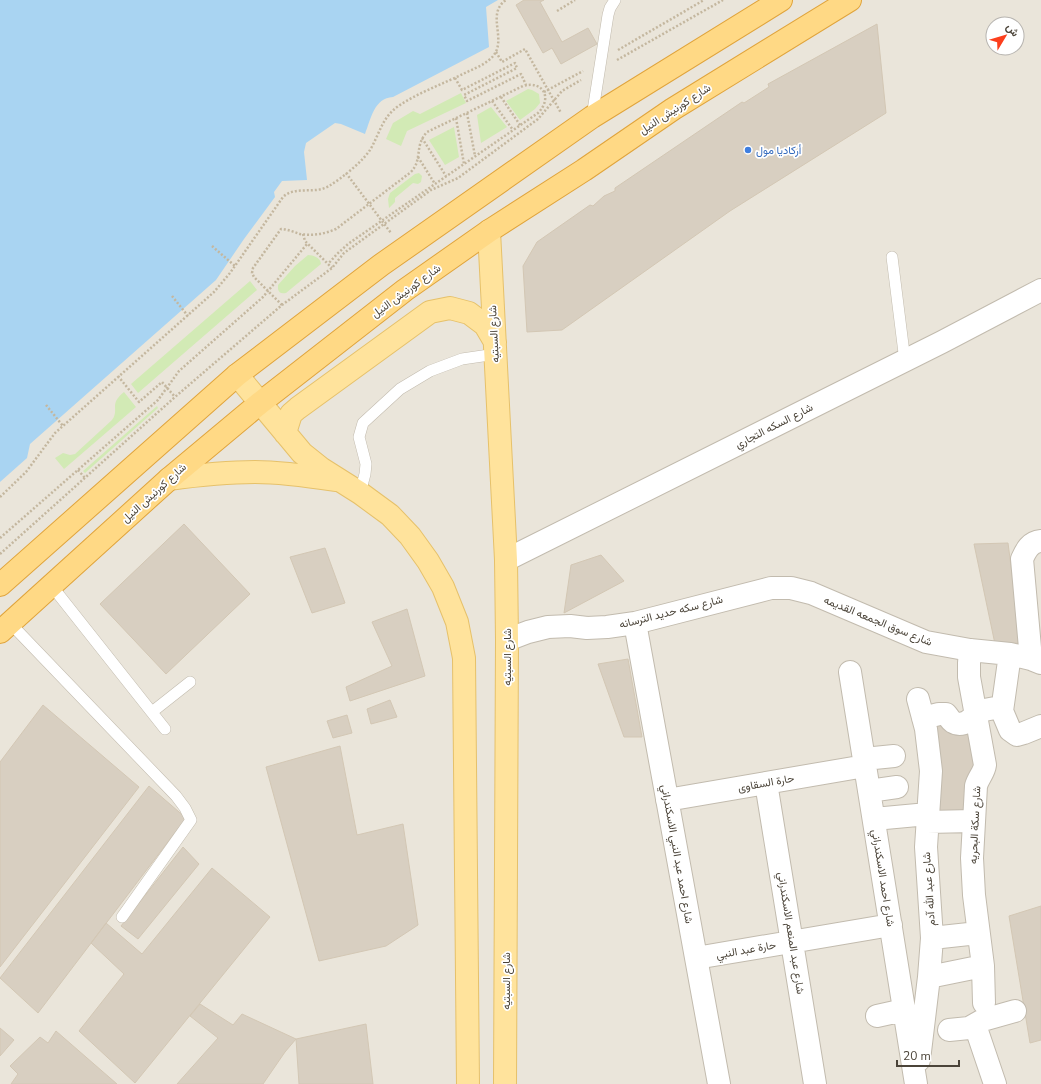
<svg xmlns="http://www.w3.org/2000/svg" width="1041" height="1084" font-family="'Nunito Sans',Vazirmatn,sans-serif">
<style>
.residential{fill:#eae5da;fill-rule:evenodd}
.green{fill:#d2eab5}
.water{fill:#a9d4f2}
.building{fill:#d8cfc1;stroke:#d3c7b4}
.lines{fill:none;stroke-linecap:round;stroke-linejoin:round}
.service-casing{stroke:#c2bbae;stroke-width:12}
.minor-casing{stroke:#c2bbae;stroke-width:24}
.tertiary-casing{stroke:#c2bbae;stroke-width:24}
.primary-casing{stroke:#e6c16a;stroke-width:24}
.trunk-casing{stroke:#e0a43c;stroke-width:24}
.path{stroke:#c4b79f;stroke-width:2.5;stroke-dasharray:2 2;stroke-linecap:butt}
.service{stroke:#fff;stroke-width:11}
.minor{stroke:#fff;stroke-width:22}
.tertiary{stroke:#fff;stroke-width:22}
.primary{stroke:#ffe39c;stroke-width:22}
.trunk{stroke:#ffd985;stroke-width:22}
.shop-dot{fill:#3f7fe0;stroke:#fff;stroke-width:1.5}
.labels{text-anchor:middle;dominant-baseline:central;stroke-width:3.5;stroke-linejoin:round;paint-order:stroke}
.street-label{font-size:11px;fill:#4b4439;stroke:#fff}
.shop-label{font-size:11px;fill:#366cbe;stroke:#fff;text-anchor:start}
</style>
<rect width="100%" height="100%" fill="#f6f3ec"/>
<path class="residential" d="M 0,0 L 1041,0 L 1041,1084 L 0,1084 ZM 993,24 L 1017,24 L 1017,48 L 993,48 Z"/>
<path class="green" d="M 528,89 L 532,90 L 539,94 L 540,103 L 535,109 L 520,120 L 506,101 Z
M 461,93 L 466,103 L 407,131 L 401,146 L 386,139 L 393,123 L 413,111 L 420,114 Z
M 491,107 L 507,127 L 481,143 L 477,115 Z
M 454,127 L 459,157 L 445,165 L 429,140 Z
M 419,173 L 422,176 L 421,182 L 418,184 L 413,183 L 395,198 L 395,202 L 389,208 L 388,199 L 390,193 L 415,174 Z
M 308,255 C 313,255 321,258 321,264 L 286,293 C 281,294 279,293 278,289 L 278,285 L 295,266 Z
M 250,281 L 257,290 L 138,393 L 131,384 Z
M 124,392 L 136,407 L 64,469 L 55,458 L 63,453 L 70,455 L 75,454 L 112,420 C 120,409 108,405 124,392 Z
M 157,406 L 158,408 L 85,473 L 83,471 Z"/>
<path class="water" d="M 0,0 L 498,0 L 486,7 L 489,47 L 393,97 C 374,98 371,119 365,134 L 341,124 L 335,123 L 306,143 L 304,152 L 307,180 L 282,181 L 274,192 L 275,197 L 244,239 L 216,280 L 30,444 L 27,458 L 0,482 Z"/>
<path class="building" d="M 524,0 L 544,0 L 540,2 L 562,42 L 588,28 L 597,44 L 561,64 L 552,48 L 543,53 L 516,5 Z
M 877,24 L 886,113 L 730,211 L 562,330 L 527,332 L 523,266 L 537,242 L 590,205 L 593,206 L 604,196 L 615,191 L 615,188 L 742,102 L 744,103 L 769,87 L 768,84 Z
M 184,524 L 250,594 L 166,674 L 100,604 Z
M 1008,543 L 1021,643 L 995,644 L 974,544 Z
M 325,548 L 345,603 L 312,613 L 290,557 Z
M 601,555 L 624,581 L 564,613 L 571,565 Z
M 407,609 L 425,676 L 350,701 L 346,687 L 392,666 L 372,622 Z
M 628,659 L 642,737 L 624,737 L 598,664 Z
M 390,700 L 397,717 L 371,724 L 367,709 Z
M 43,705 L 139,787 L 0,967 L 0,762 Z
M 347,715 L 352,733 L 333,738 L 327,721 Z
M 929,723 L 973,726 L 979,769 L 966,813 L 936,816 Z
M 340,746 L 357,835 L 403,824 L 418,925 L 386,946 L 319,961 L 266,767 Z
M 149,786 L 186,818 L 38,1013 L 0,978 Z
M 183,847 L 199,864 L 138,939 L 121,926 Z
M 212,868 L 270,917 L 135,1083 L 79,1031 L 124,974 L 91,943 L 106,923 L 142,954 Z
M 1041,906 L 1041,1040 L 1030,1043 L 1009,916 Z
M 200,1004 L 233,1025 L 242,1014 L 296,1039 L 285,1052 L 263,1084 L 177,1084 L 218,1038 L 190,1016 Z
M 366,1024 L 373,1084 L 299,1084 L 296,1039 Z
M 0,1028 L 14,1040 L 0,1056 Z
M 56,1031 L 117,1084 L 11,1084 L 18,1074 L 10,1066 L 40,1037 L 48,1043 Z"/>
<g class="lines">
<g class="service-casing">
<path id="service" d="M 592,117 L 608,15 L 610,8 L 615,0
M 892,257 L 905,361
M 360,493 L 365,474 L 366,464 L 359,437 L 363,423 L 400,389 L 430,371 L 462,359 L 496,354
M 51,585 L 165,729
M 10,623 L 176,796 L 185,808 L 191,820 L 122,917
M 152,712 L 190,682"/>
</g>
<g class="minor-casing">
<path id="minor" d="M 635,623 L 719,1084
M 507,640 L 528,632 L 548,627 L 570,626 L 587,628 L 607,627 L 635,623 L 771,588 L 791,588 L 811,593 L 926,642 L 970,650 L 1010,654 L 1031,659 L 1041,663
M 970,650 L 969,663 L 969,677 L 985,765 C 984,773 978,778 976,786 L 972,858 L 974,895 L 983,966 L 984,1003
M 1031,659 L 1022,559 C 1026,550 1030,542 1041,541
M 850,672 L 916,1084
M 918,699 L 926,729 L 931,771 L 926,847 L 932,938 L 929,977 L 919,1060
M 1002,711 L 1010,654
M 923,718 L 939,714 L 946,714 C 948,716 950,720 953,722 C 963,728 973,718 979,711 L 995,708 L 1002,711 L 1010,730 L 1017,735 L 1024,733 L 1041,726
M 864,759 L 894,756
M 766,783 L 815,1084
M 869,791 L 897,787
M 667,800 L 865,766
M 874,819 L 928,814
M 927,822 L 973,821
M 932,938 L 978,933
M 696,958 L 891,925
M 929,977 L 983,966
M 877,1016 L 904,1010
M 975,1025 L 995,1084
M 949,1030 L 969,1028 L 983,1020 L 1015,1011"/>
</g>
<g class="tertiary-casing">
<path id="tertiary" d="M 506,560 L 942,342 L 1041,290"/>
</g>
<g class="primary-casing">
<path id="primary" d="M 489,231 L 506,560 L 507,640 L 505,1084
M 237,375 L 302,453 L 322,469 L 360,493 L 390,515 L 410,536 L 428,561 L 443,587 L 457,622 L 464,658 L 468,1084
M 285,433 L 291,414 L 298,408 L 430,312 L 450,308 L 469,313 L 485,325 L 495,342
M 169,479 C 198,475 226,472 255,472 C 282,472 309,476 335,480"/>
</g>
<g class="trunk-casing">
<path id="trunk" d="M 0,585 L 237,375 L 381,265 L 592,117 L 781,0
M 0,632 L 169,479 L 260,403 L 405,290 L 489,231 L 584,170 L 673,109 L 850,0"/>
</g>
<path class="path" d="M 557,11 L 575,0
M 618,50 L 704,0
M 496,52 L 502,62 L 525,49 L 561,113
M 617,60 L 723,0
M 455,78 L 462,90 L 515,63 L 517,68 L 464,95 L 467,101 L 521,74 L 526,85
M 544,92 L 583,71
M 501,97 L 520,125
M 492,101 L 513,130
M 467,113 L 475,156
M 456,118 L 464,164
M 422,138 L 446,176
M 418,157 L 435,184
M 346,173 L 391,233
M 303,234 L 305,241 L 332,268
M 212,246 L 235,266
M 172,296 L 188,316
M 282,305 L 254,277 L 252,273 L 253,268 L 281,229 C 287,229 294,232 300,234 C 312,236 325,234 336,229 L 411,172 C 423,159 414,146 427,132 L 523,86 C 543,80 553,98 538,113 L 348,244 L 337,254 L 328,264
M 118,376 L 139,402 L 162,382 L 175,397
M 46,405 L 63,426
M 78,470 L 85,478
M 0,497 L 26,472 L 55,433 L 214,292 L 230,273 L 283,197 C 296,185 314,195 329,186 C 342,178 361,163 370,150 C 379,135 382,118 397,107 C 417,93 443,84 465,73 C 473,69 482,66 489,60 C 511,43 484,15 506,0
M 0,538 L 158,400 L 179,371 L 263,297 L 307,244
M 0,554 L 175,397 L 282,305 L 332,268 L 344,253 L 431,190 L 458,178 L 538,119 L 562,91 L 581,80"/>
<use href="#service" class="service"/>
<use href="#minor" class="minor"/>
<use href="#tertiary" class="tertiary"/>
<use href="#primary" class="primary"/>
<use href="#trunk" class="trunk"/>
</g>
<circle class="shop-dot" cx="748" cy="150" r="4"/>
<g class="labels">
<g class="street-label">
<text transform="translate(675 109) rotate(-33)">شارع كورنيش النيل</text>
<text transform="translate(406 291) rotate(-36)">شارع كورنيش النيل</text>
<text transform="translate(494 334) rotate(-93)">شارع السبتيه</text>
<text transform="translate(774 426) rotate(-27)">شارع السكه التجاري</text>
<text transform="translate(154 493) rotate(-42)">شارع كورنيش النيل</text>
<text transform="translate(671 612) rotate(-14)">شارع سكه حديد الترسانه</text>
<text transform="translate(878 621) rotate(22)">شارع سوق الجمعه القديمه</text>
<text transform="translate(507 657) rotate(-90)">شارع السبتيه</text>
<text transform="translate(766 783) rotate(-10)">حارة السقاوى</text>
<text transform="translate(975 825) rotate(-87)">شارع سكة البحريه</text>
<text transform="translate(677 854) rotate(80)">شارع احمد عبد النبي الاسكندراني</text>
<text transform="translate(883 878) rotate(81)">شارع احمد الاسكندراني</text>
<text transform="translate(929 889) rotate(-94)">شارع عبد الله آدم</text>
<text transform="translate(791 933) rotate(81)">شارع عبد المنعم الاسكندراني</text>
<text transform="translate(746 950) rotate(-10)">حارة عبد النبي</text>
<text transform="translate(506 981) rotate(-90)">شارع السبتيه</text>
</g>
<g class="shop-label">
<text x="756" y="150">أركاديا مول</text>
</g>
</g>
<g transform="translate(1005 36) rotate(52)"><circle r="19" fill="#ffffff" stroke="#b7b4b0"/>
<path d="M0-3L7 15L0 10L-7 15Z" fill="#fc3f1d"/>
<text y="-6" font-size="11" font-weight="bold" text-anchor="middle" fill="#4b4439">ش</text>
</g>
<path d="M897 1060v6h62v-6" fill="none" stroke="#4b4439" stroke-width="2"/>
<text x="903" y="1060" font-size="12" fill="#4b4439" stroke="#ffffff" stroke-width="3" paint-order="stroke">20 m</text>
</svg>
